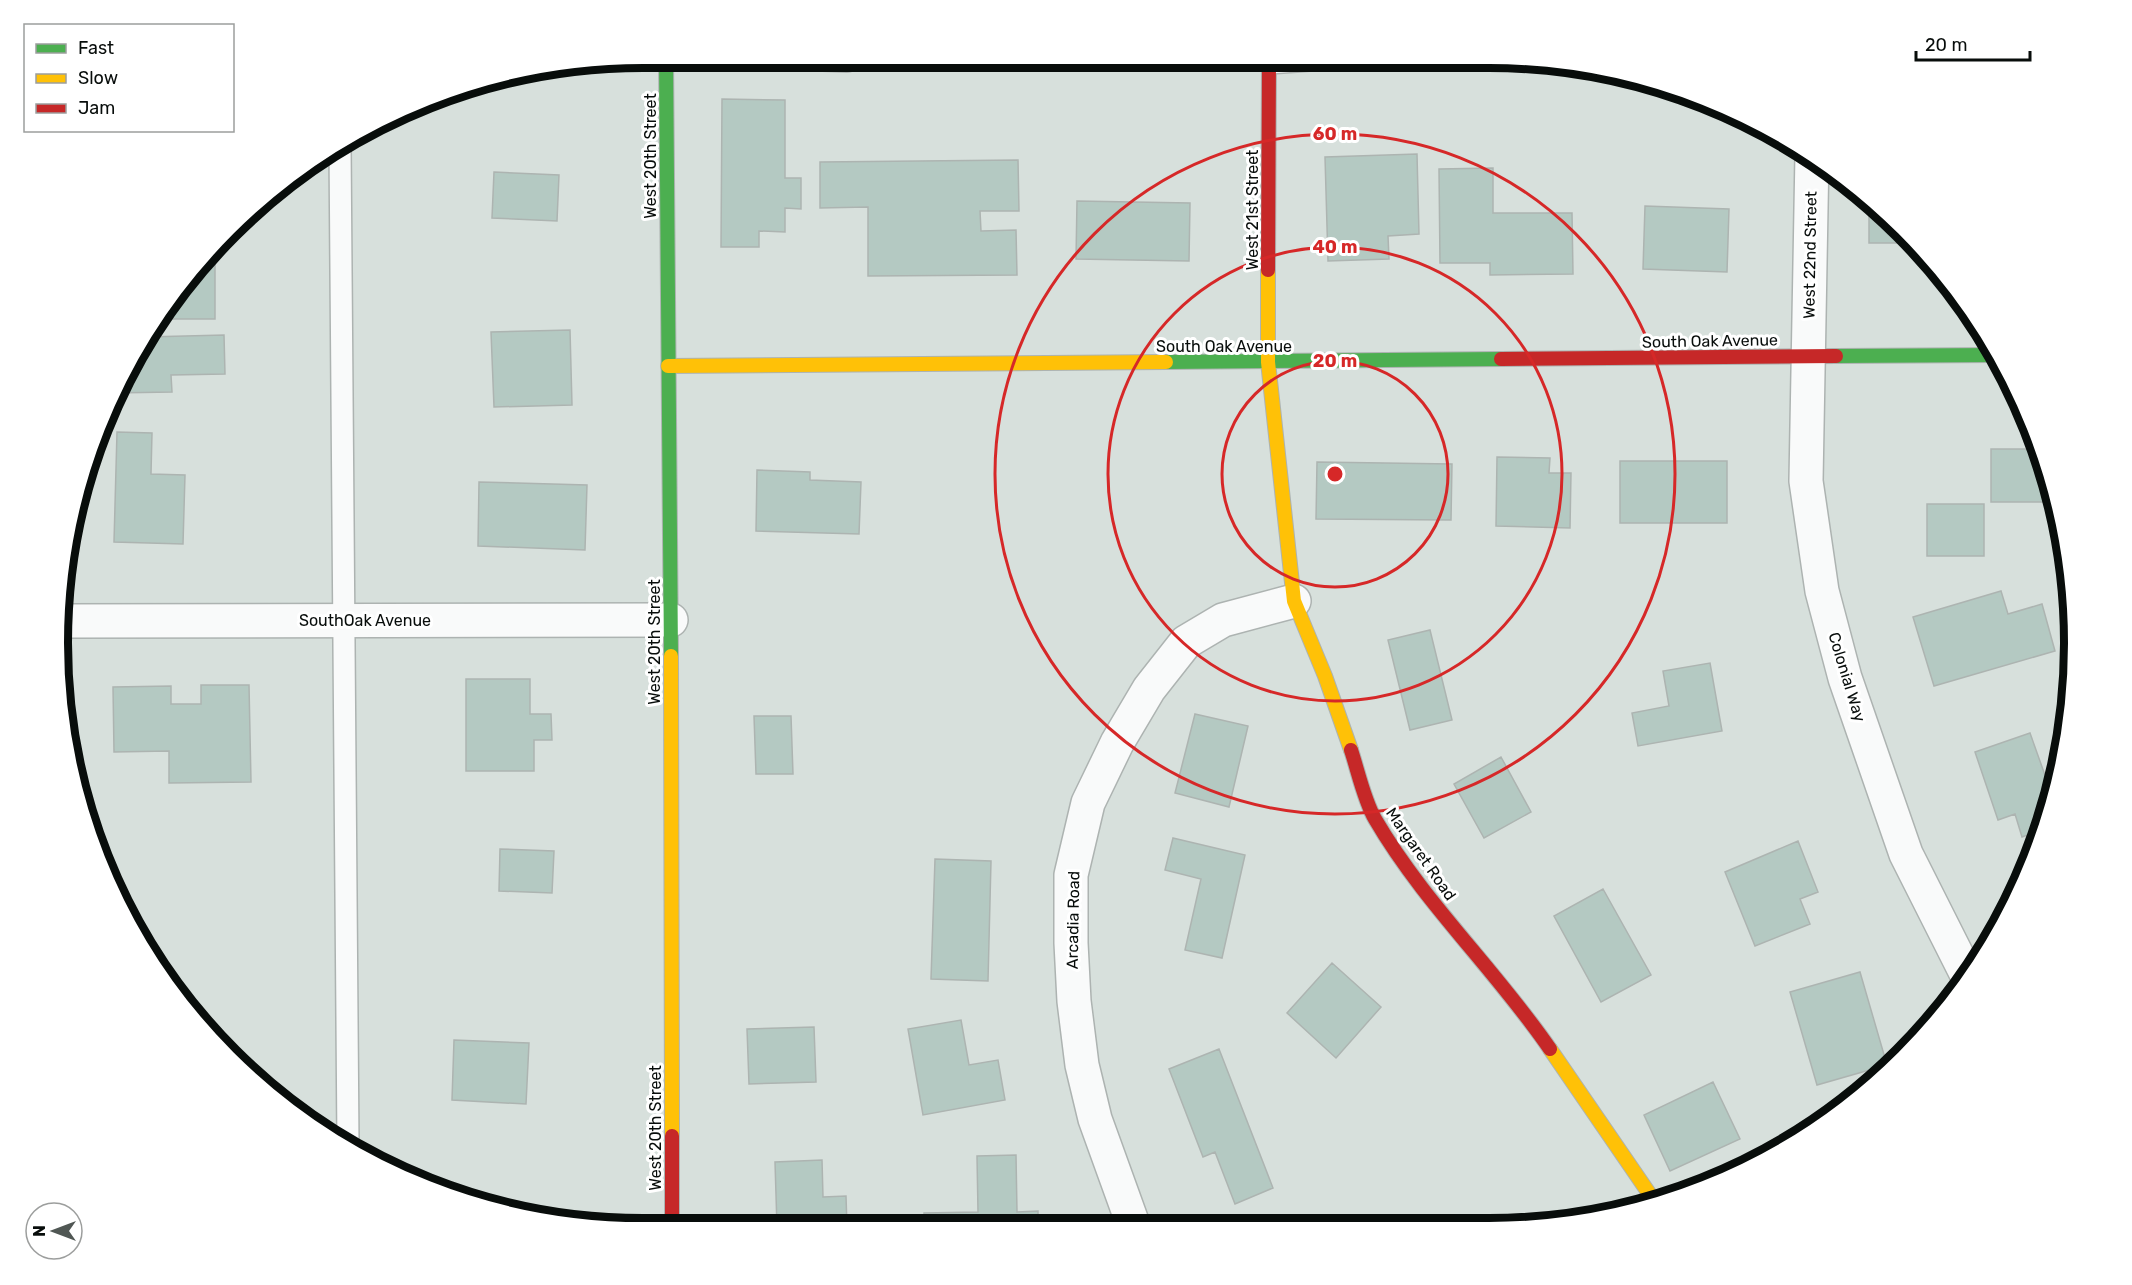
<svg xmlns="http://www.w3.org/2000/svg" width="2132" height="1285" font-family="Rubik,sans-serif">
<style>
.building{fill:#b4c9c2;stroke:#adb4b1;stroke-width:1.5}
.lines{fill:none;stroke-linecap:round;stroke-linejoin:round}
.lane-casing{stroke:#adb3b1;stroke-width:24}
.street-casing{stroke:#adb3b1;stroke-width:36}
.fast-casing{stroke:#adb3b1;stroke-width:16}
.slow-casing{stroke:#adb3b1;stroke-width:16}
.jam-casing{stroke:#adb3b1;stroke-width:16}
.lane{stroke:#f9fafa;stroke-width:21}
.street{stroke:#f9fafa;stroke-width:33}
.fast{stroke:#4caf50;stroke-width:14}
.slow{stroke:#ffc107;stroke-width:14}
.jam{stroke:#c62828;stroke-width:14}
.ring{fill:none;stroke:#d62828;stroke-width:3}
.labels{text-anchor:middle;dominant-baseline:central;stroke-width:6;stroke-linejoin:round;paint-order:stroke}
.street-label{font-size:16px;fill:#080d0b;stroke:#fff}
.rim{fill:none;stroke:#080d0b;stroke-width:8}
.centre{fill:#d62828;stroke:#fff;stroke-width:3}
.ring-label{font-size:18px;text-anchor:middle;font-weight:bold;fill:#d62828;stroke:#fff;stroke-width:6;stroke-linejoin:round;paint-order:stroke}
</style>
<rect width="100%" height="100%" fill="#d7e0dc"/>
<path class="building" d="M 722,99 L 785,100 L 785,178 L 801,178 L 801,209 L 785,208 L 785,232 L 759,231 L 759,247 L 721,247 Z
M 1417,154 L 1419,234 L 1388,236 L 1389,259 L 1328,261 L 1325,157 Z
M 1018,160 L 1019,211 L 980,211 L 981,231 L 1016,230 L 1017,275 L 868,276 L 868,207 L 820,208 L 820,162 Z
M 1493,168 L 1493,213 L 1572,213 L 1573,274 L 1490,275 L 1490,263 L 1440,263 L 1439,169 Z
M 494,172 L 559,175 L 557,221 L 492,218 Z
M 1869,200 L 1904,229 L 1915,243 L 1869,243 Z
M 1077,201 L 1190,203 L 1189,261 L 1076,259 Z
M 1645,206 L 1729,209 L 1727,272 L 1643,269 Z
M 204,260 L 215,261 L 215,319 L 158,319 L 178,286 Z
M 570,330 L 572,405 L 494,407 L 491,332 Z
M 224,335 L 225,374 L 171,375 L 172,392 L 114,393 L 146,337 Z
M 117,432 L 152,433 L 151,474 L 185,475 L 183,544 L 114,542 Z
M 1991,449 L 2040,449 L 2056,502 L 1991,502 Z
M 1497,457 L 1550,458 L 1549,473 L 1571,473 L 1570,528 L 1496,526 Z
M 1620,461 L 1727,461 L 1727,523 L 1620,523 Z
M 1317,462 L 1452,464 L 1451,520 L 1316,519 Z
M 757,470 L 810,472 L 810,480 L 861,482 L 859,534 L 756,531 Z
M 479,482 L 587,485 L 585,550 L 478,546 Z
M 1927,504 L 1984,504 L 1984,556 L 1927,556 Z
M 2001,591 L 2008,614 L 2042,604 L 2055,651 L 1934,686 L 1913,617 Z
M 1430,630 L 1452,720 L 1410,730 L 1388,640 Z
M 1710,663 L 1722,731 L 1638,746 L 1632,713 L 1669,706 L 1663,671 Z
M 466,679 L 530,679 L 530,714 L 551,714 L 552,740 L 534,740 L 534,771 L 466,771 Z
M 201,685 L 249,685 L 251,782 L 169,783 L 169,751 L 114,752 L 113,687 L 171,686 L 171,704 L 201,704 Z
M 1195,714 L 1248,726 L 1229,807 L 1175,793 Z
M 754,716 L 791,716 L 793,774 L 756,774 Z
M 2030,733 L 2052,795 L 2041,830 L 2022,837 L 2015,814 L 1998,820 L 1975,752 Z
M 1501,757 L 1531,812 L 1484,838 L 1454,784 Z
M 1173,838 L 1245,855 L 1222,958 L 1185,950 L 1201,879 L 1165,870 Z
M 1798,841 L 1818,892 L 1800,899 L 1810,924 L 1755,946 L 1725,872 Z
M 500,849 L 554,851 L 552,893 L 499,891 Z
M 935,859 L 991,861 L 988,981 L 931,979 Z
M 1603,889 L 1651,975 L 1601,1002 L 1554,916 Z
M 1332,963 L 1381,1007 L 1336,1058 L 1287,1013 Z
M 1860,972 L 1887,1065 L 1817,1085 L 1790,992 Z
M 961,1020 L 969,1065 L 998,1060 L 1005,1100 L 923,1115 L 908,1029 Z
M 814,1027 L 816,1082 L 749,1084 L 747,1029 Z
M 454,1040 L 529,1043 L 526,1104 L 452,1100 Z
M 1219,1049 L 1273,1188 L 1235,1204 L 1215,1152 L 1203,1157 L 1169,1069 Z
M 1713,1082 L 1740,1139 L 1670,1171 L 1644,1115 Z
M 1016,1155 L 1017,1212 L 1038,1211 L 1038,1227 L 924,1227 L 924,1213 L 978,1212 L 977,1156 Z
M 822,1160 L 823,1197 L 846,1196 L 847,1227 L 777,1227 L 775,1162 Z"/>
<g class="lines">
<g class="lane-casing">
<path id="lane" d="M 749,57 L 847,61
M 1269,63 L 1337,58
M 340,145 L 348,1144"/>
</g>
<g class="street-casing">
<path id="street" d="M 1812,154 L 1806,481 L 1822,591 L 1845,678 L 1906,854 L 1968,977
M 58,621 L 671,620
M 1134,1227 L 1095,1119 L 1082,1065 L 1074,1001 L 1071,943 L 1071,875 L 1088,803 L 1117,743 L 1149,689 L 1186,642 L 1223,620 L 1294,601"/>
</g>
<g class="fast-casing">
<path id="fast" d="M 666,57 L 671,656
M 1836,356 L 1997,355
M 1166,362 L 1501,359"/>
</g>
<g class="slow-casing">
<path id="slow" d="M 1268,270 L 1268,362 L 1294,601 L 1325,676 L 1351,750
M 668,366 L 1166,362
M 671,656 L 672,1136
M 1550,1049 L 1655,1202"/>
</g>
<g class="jam-casing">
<path id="jam" d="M 1268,270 L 1269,58
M 1501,359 L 1836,356
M 1351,750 C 1358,771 1364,800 1375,819 C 1424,903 1496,970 1550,1049
M 672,1136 L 672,1227"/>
</g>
<use href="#lane" class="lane"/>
<use href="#street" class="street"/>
<use href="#fast" class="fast"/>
<use href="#slow" class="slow"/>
<use href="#jam" class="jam"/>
</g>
<g class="ring">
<circle cx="1335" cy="474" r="113"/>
<circle cx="1335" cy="474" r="227"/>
<circle cx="1335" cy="474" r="340"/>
</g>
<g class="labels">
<g class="street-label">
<text transform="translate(650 156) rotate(-90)">West 20th Street</text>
<text transform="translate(1252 210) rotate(-90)">West 21st Street</text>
<text transform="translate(1810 255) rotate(-89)">West 22nd Street</text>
<text transform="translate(1710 341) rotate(-1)">South Oak Avenue</text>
<text x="1224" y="346">South Oak Avenue</text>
<text x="365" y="620">SouthOak Avenue</text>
<text transform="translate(654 642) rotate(-90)">West 20th Street</text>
<text transform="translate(1847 677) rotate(73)">Colonial Way</text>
<text transform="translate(1421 854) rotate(55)">Margaret Road</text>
<text transform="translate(1073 920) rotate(-89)">Arcadia Road</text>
<text transform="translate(655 1128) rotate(-90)">West 20th Street</text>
</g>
</g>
<path d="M0 0H2132V1285H0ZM643 68H1489A575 575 0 0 1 2064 643V643A575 575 0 0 1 1489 1218H643A575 575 0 0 1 68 643V643A575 575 0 0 1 643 68Z" fill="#fff" fill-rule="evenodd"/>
<path class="rim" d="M643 68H1489A575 575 0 0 1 2064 643V643A575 575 0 0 1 1489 1218H643A575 575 0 0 1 68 643V643A575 575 0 0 1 643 68Z"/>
<circle cx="1335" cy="474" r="9" class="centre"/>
<g class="ring-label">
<text x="1335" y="140">60 m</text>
<text x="1335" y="253">40 m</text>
<text x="1335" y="367">20 m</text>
</g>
<rect x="24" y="24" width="210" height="108" fill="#ffffff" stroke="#9c9e9d" stroke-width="1.5"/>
<rect x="36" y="44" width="30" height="9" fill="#4caf50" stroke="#9c9e9d" stroke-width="1.5"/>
<text x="78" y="54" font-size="18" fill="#080d0b">Fast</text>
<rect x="36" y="74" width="30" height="9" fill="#ffc107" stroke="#9c9e9d" stroke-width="1.5"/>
<text x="78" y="84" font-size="18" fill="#080d0b">Slow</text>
<rect x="36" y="104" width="30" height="9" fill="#c62828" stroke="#9c9e9d" stroke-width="1.5"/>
<text x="78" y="114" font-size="18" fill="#080d0b">Jam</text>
<g transform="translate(54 1231) rotate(270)"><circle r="28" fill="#ffffff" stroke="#9c9e9d" stroke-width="1.5"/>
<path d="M0-4.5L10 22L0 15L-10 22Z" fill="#505754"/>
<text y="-9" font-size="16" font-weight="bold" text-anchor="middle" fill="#080d0b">N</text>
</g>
<path d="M1916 51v9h114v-9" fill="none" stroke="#080d0b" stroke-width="3"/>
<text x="1925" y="51" font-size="18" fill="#080d0b" stroke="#ffffff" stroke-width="4.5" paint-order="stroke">20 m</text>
</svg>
